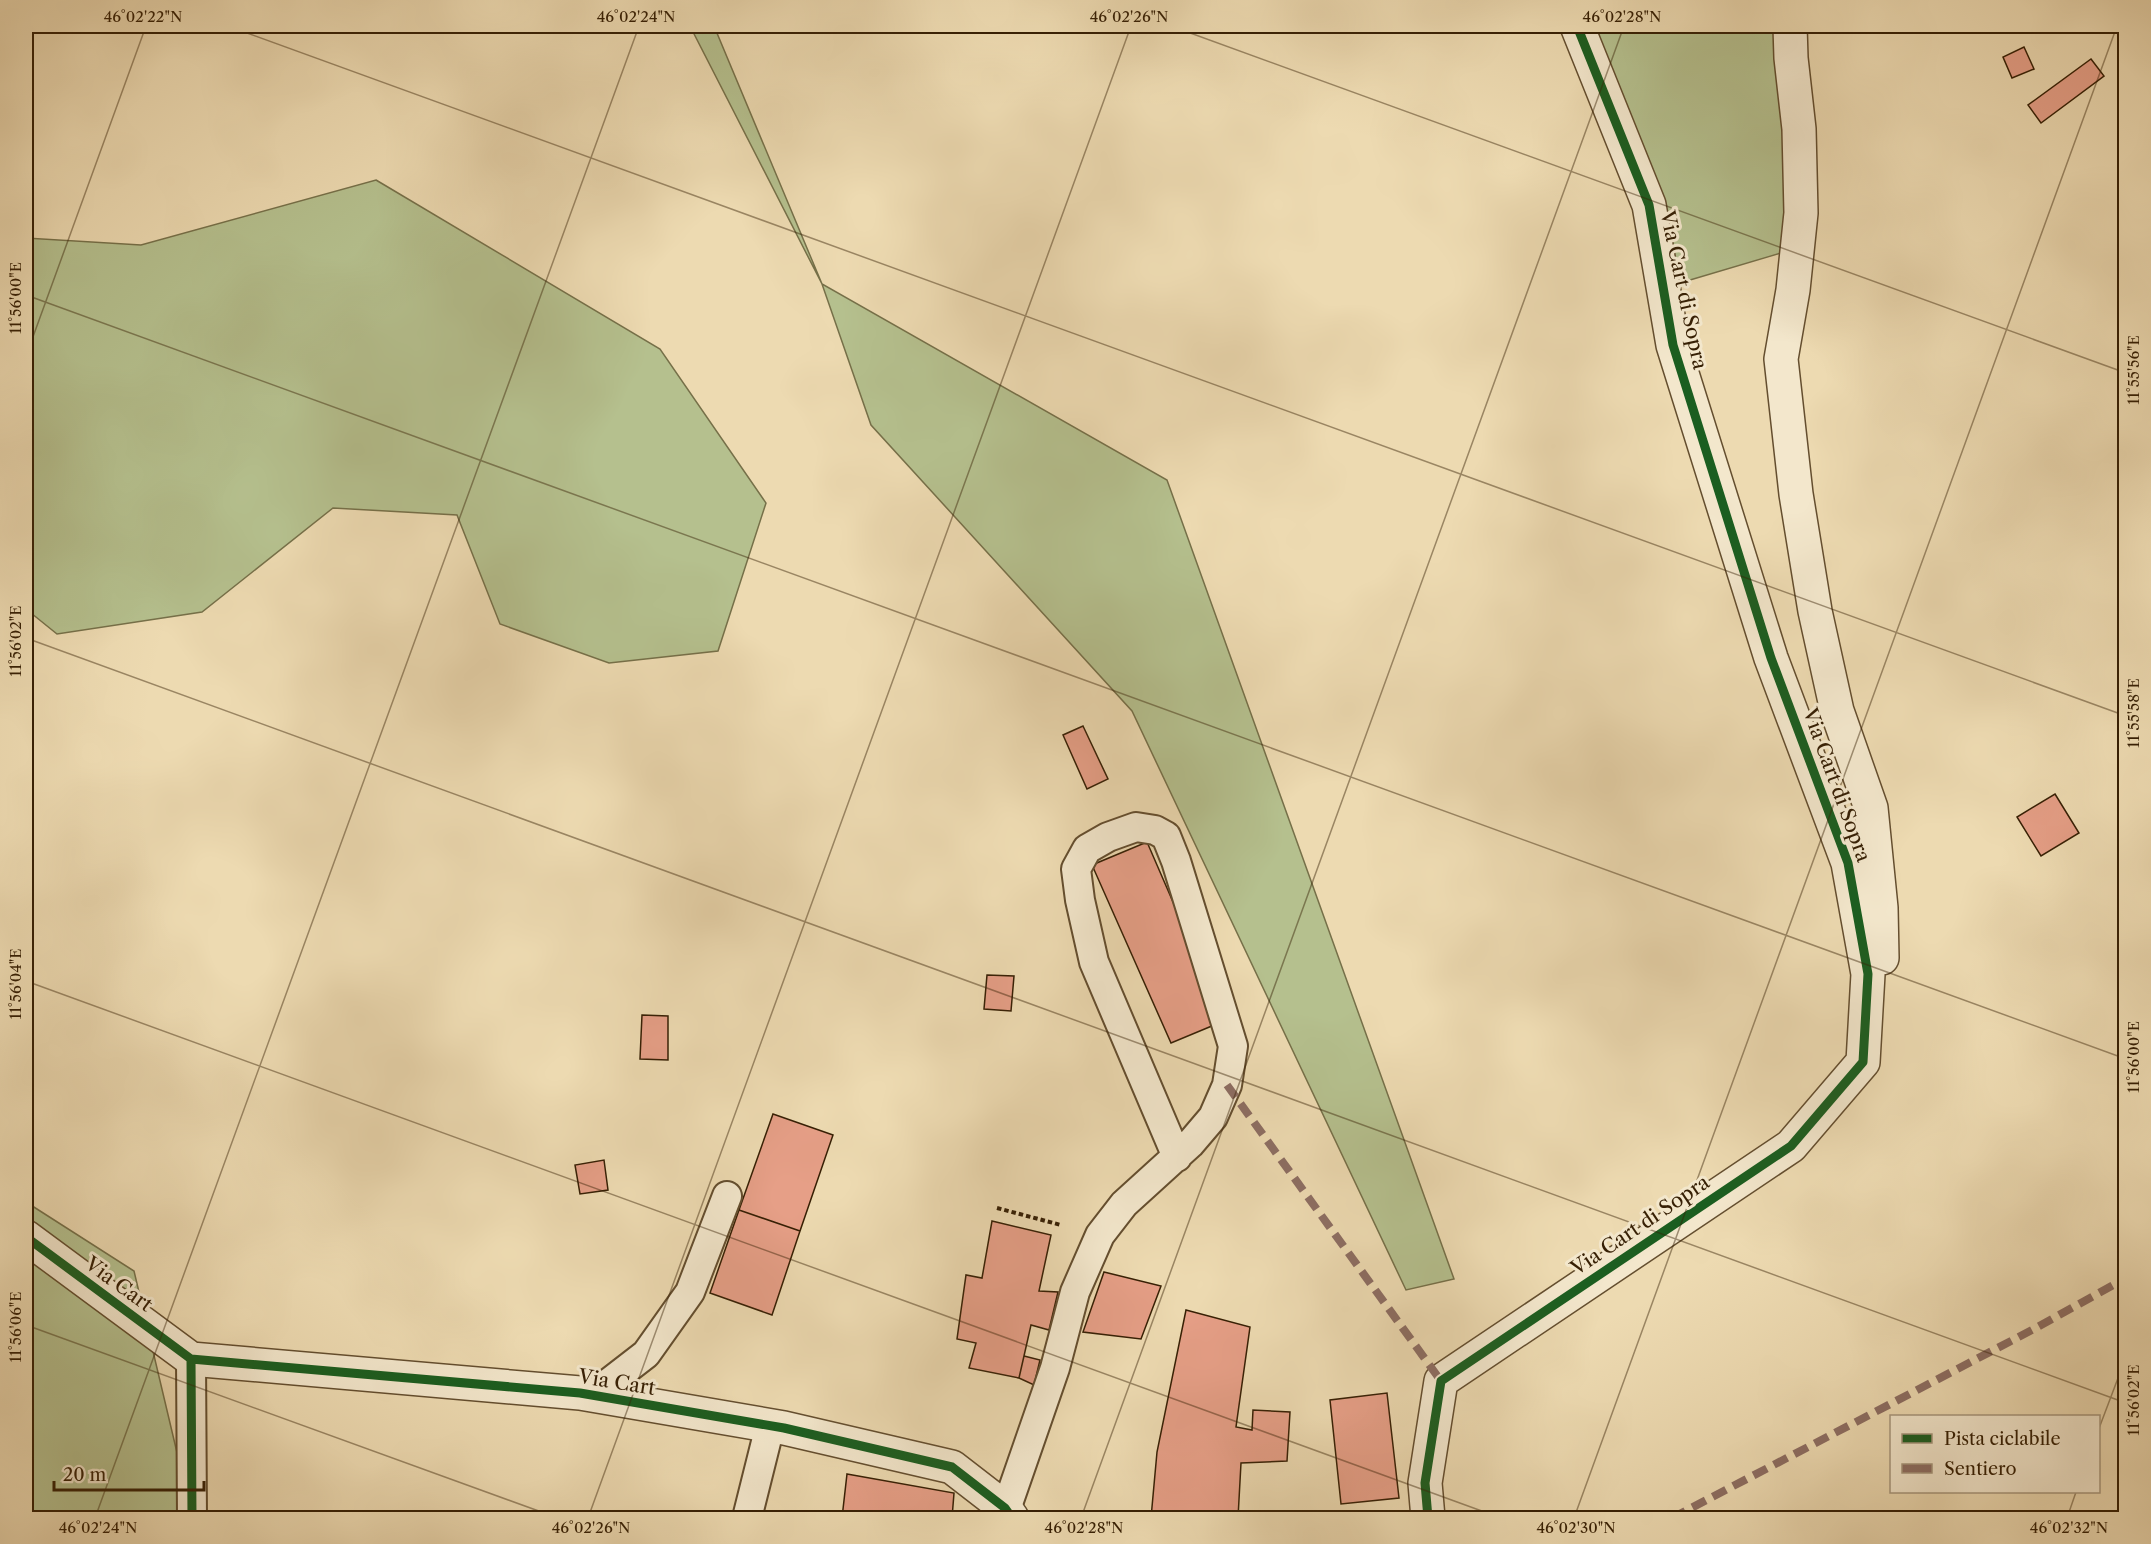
<svg xmlns="http://www.w3.org/2000/svg" width="2151" height="1544" font-family="'Libre Caslon Text',serif">
<style>
.green{fill:#b5c08e;stroke:#767049;stroke-width:1.5}
.building{fill:#e69f87;stroke:#361f04;stroke-width:1.5}
.lines{fill:none;stroke-linecap:round;stroke-linejoin:round}
.service-casing{stroke:#644e2f;stroke-width:32}
.minor-casing{stroke:#644e2f;stroke-width:36}
.tertiary-casing{stroke:#644e2f;stroke-width:36}
.path{stroke:#361f04;stroke-width:4;stroke-dasharray:4.5 3;stroke-linecap:butt}
.service{stroke:#f3e7cc;stroke-width:28}
.minor{stroke:#f3e7cc;stroke-width:33}
.tertiary{stroke:#f3e7cc;stroke-width:33}
.quiet{stroke:#8d6e63;stroke-width:8;stroke-dasharray:15 8;stroke-linecap:butt}
.cycleway-casing{stroke:#f3e7cc;stroke-width:13}
.cycleway{stroke:#1b5e20;stroke-width:9}
.ticks{fill:none;stroke:#361f04;stroke-width:1.5;stroke-opacity:0.45}
.labels{text-anchor:middle;dominant-baseline:central;stroke-width:6;stroke-linejoin:round;paint-order:stroke}
.street-label{font-size:20px;fill:#361f04;stroke:#f3e7cc}
.neatline{fill:none;stroke:#361f04;stroke-width:2}
.ticks-label{font-size:15px;text-anchor:middle;fill:#361f04}
</style>
<rect width="100%" height="100%" fill="#eddab1"/>
<filter id="stains"><feTurbulence type="fractalNoise" baseFrequency=".00333" numOctaves="4"/><feColorMatrix values="0 0 0 0 .2 0 0 0 0 .09 0 0 0 0 .02 0 0 0 .5 -.17"/></filter>
<radialGradient id="worn" r=".72"><stop offset=".6" stop-color="#630" stop-opacity="0"/><stop offset="1" stop-color="#630" stop-opacity=".3"/></radialGradient>
<path class="green" d="M 690,26 L 714,26 L 822,284 L 1167,480 L 1454,1279 L 1406,1290 L 1132,711 L 871,425 L 822,284 Z
M 1577,26 L 1790,26 L 1798,248 L 1663,288 Z
M 376,180 L 660,349 L 766,503 L 718,651 L 609,663 L 500,624 L 457,515 L 333,508 L 202,612 L 57,634 L 26,609 L 26,238 L 141,245 Z
M 26,1202 L 134,1271 L 192,1516 L 181,1518 L 26,1518 Z"/>
<path class="building" d="M 2024,47 L 2034,69 L 2012,78 L 2003,57 Z
M 2091,59 L 2104,76 L 2041,123 L 2028,105 Z
M 1083,726 L 1108,779 L 1087,789 L 1063,735 Z
M 2055,794 L 2079,833 L 2041,856 L 2017,817 Z
M 1147,842 L 1196,955 L 1219,1023 L 1171,1043 L 1092,865 Z
M 987,975 L 1014,976 L 1011,1011 L 984,1009 Z
M 642,1015 L 668,1016 L 668,1060 L 640,1059 Z
M 773,1114 L 833,1135 L 800,1231 L 739,1210 Z
M 604,1160 L 608,1190 L 580,1194 L 575,1165 Z
M 739,1210 L 800,1231 L 772,1315 L 710,1293 Z
M 992,1221 L 1051,1235 L 1039,1291 L 1058,1292 L 1049,1330 L 1031,1325 L 1019,1378 L 969,1368 L 976,1343 L 957,1339 L 966,1275 L 982,1278 Z
M 1104,1272 L 1161,1286 L 1141,1339 L 1083,1332 Z
M 1186,1310 L 1250,1327 L 1236,1427 L 1252,1430 L 1253,1410 L 1290,1412 L 1287,1461 L 1241,1463 L 1238,1518 L 1151,1518 L 1157,1452 Z
M 1024,1356 L 1040,1360 L 1034,1385 L 1019,1378 Z
M 1387,1393 L 1399,1498 L 1341,1504 L 1330,1400 Z
M 847,1474 L 954,1493 L 952,1518 L 842,1518 Z"/>
<g class="lines">
<g class="service-casing">
<path id="service" d="M 191,1359 L 192,1518
M 593,1395 L 646,1354 L 690,1292 L 727,1196
M 747,1518 L 770,1426
M 1003,1518 L 1055,1368 L 1075,1292 L 1100,1235 L 1124,1204 L 1190,1144 L 1213,1117 L 1227,1085 L 1233,1046 L 1176,861 L 1166,836 L 1155,830 L 1136,827 L 1108,837 L 1087,849 L 1076,869 L 1080,900 L 1094,962 L 1177,1157"/>
</g>
<g class="minor-casing">
<path id="minor" d="M 1790,26 L 1791,58 L 1799,129 L 1801,213 L 1793,290 L 1781,359 L 1796,494 L 1815,611 L 1837,711 L 1871,808 L 1881,908 L 1882,958
M 1428,1518 L 1425,1483 L 1441,1381 L 1791,1146 L 1863,1062 L 1868,974 L 1848,863 L 1771,658 L 1673,345 L 1649,205 L 1577,26"/>
</g>
<g class="tertiary-casing">
<path id="tertiary" d="M 26,1237 L 191,1359 L 580,1393 L 784,1428 L 952,1467 L 1005,1508 L 1012,1518"/>
</g>
<path class="path" d="M 997,1208 L 1061,1225"/>
<use href="#service" class="service"/>
<use href="#minor" class="minor"/>
<use href="#tertiary" class="tertiary"/>
<path class="quiet" d="M 1227,1085 L 1441,1381
M 1672,1518 L 2032,1330 L 2126,1278"/>
<g class="cycleway-casing">
<path id="cycleway" d="M 26,1237 L 191,1359 L 580,1393 L 784,1428 L 952,1467 L 1005,1508 L 1012,1518
M 191,1359 L 192,1518
M 1428,1518 L 1425,1483 L 1441,1381 L 1791,1146 L 1863,1062 L 1868,974 L 1848,863 L 1771,658 L 1673,345 L 1649,205 L 1577,26"/>
</g>
<use href="#cycleway" class="cycleway"/>
</g>
<path class="ticks" d="M 228,26 L 2126,716M 1171,26 L 2126,373M 2114,26 L 2126,30M 26,295 L 2126,1059M 26,356 L 146,26M 26,638 L 2126,1403M 26,981 L 1501,1518M 26,1325 L 558,1518M 2098,1431 L 2126,1357M 95,1518 L 639,26M 588,1518 L 1131,26M 1081,1518 L 1624,26M 1574,1518 L 2117,26M 2067,1518 L 2076,1492"/>
<g class="labels">
<g class="street-label">
<text transform="translate(1684 290) rotate(78)">Via Cart di Sopra</text>
<text transform="translate(1837 785) rotate(70)">Via Cart di Sopra</text>
<text transform="translate(1640 1225) rotate(-34)">Via Cart di Sopra</text>
<text transform="translate(119 1284) rotate(36)">Via Cart</text>
<text transform="translate(617 1382) rotate(9)">Via Cart</text>
</g>
</g>
<rect width="2151" height="1544" fill="none" stroke="#eddab1" stroke-width="66"/>
<rect x="1890" y="1415" width="210" height="78" fill="#f3e7cc" stroke="#a7977c" stroke-width="1.5"/>
<rect x="1902" y="1434" width="30" height="9" fill="#1b5e20" stroke="#a7977c" stroke-width="1.5"/>
<text x="1944" y="1445" font-size="18" fill="#361f04">Pista ciclabile</text>
<rect x="1902" y="1464" width="30" height="9" fill="#8d6e63" stroke="#a7977c" stroke-width="1.5"/>
<text x="1944" y="1475" font-size="18" fill="#361f04">Sentiero</text>
<path d="M54 1481v9h150v-9" fill="none" stroke="#361f04" stroke-width="3"/>
<text x="63" y="1481" font-size="18" fill="#361f04" stroke="#f3e7cc" stroke-width="4.5" paint-order="stroke">20 m</text>
<rect x="33" y="33" width="2085" height="1478" class="neatline"/>
<g class="ticks-label">
<text x="143" y="22">46°02'22"N</text>
<text x="636" y="22">46°02'24"N</text>
<text x="1129" y="22">46°02'26"N</text>
<text x="1622" y="22">46°02'28"N</text>
<text transform="translate(16 298) rotate(-90)" y="5">11°56'00"E</text>
<text transform="translate(2134 370) rotate(-90)" y="5">11°55'56"E</text>
<text transform="translate(16 641) rotate(-90)" y="5">11°56'02"E</text>
<text transform="translate(2134 713) rotate(-90)" y="5">11°55'58"E</text>
<text transform="translate(16 984) rotate(-90)" y="5">11°56'04"E</text>
<text transform="translate(2134 1057) rotate(-90)" y="5">11°56'00"E</text>
<text transform="translate(16 1327) rotate(-90)" y="5">11°56'06"E</text>
<text transform="translate(2134 1400) rotate(-90)" y="5">11°56'02"E</text>
<text x="98" y="1533">46°02'24"N</text>
<text x="591" y="1533">46°02'26"N</text>
<text x="1084" y="1533">46°02'28"N</text>
<text x="1576" y="1533">46°02'30"N</text>
<text x="2069" y="1533">46°02'32"N</text>
</g>
<rect width="100%" height="100%" filter="url(#stains)"/>
<rect width="100%" height="100%" fill="url(#worn)"/>
</svg>
